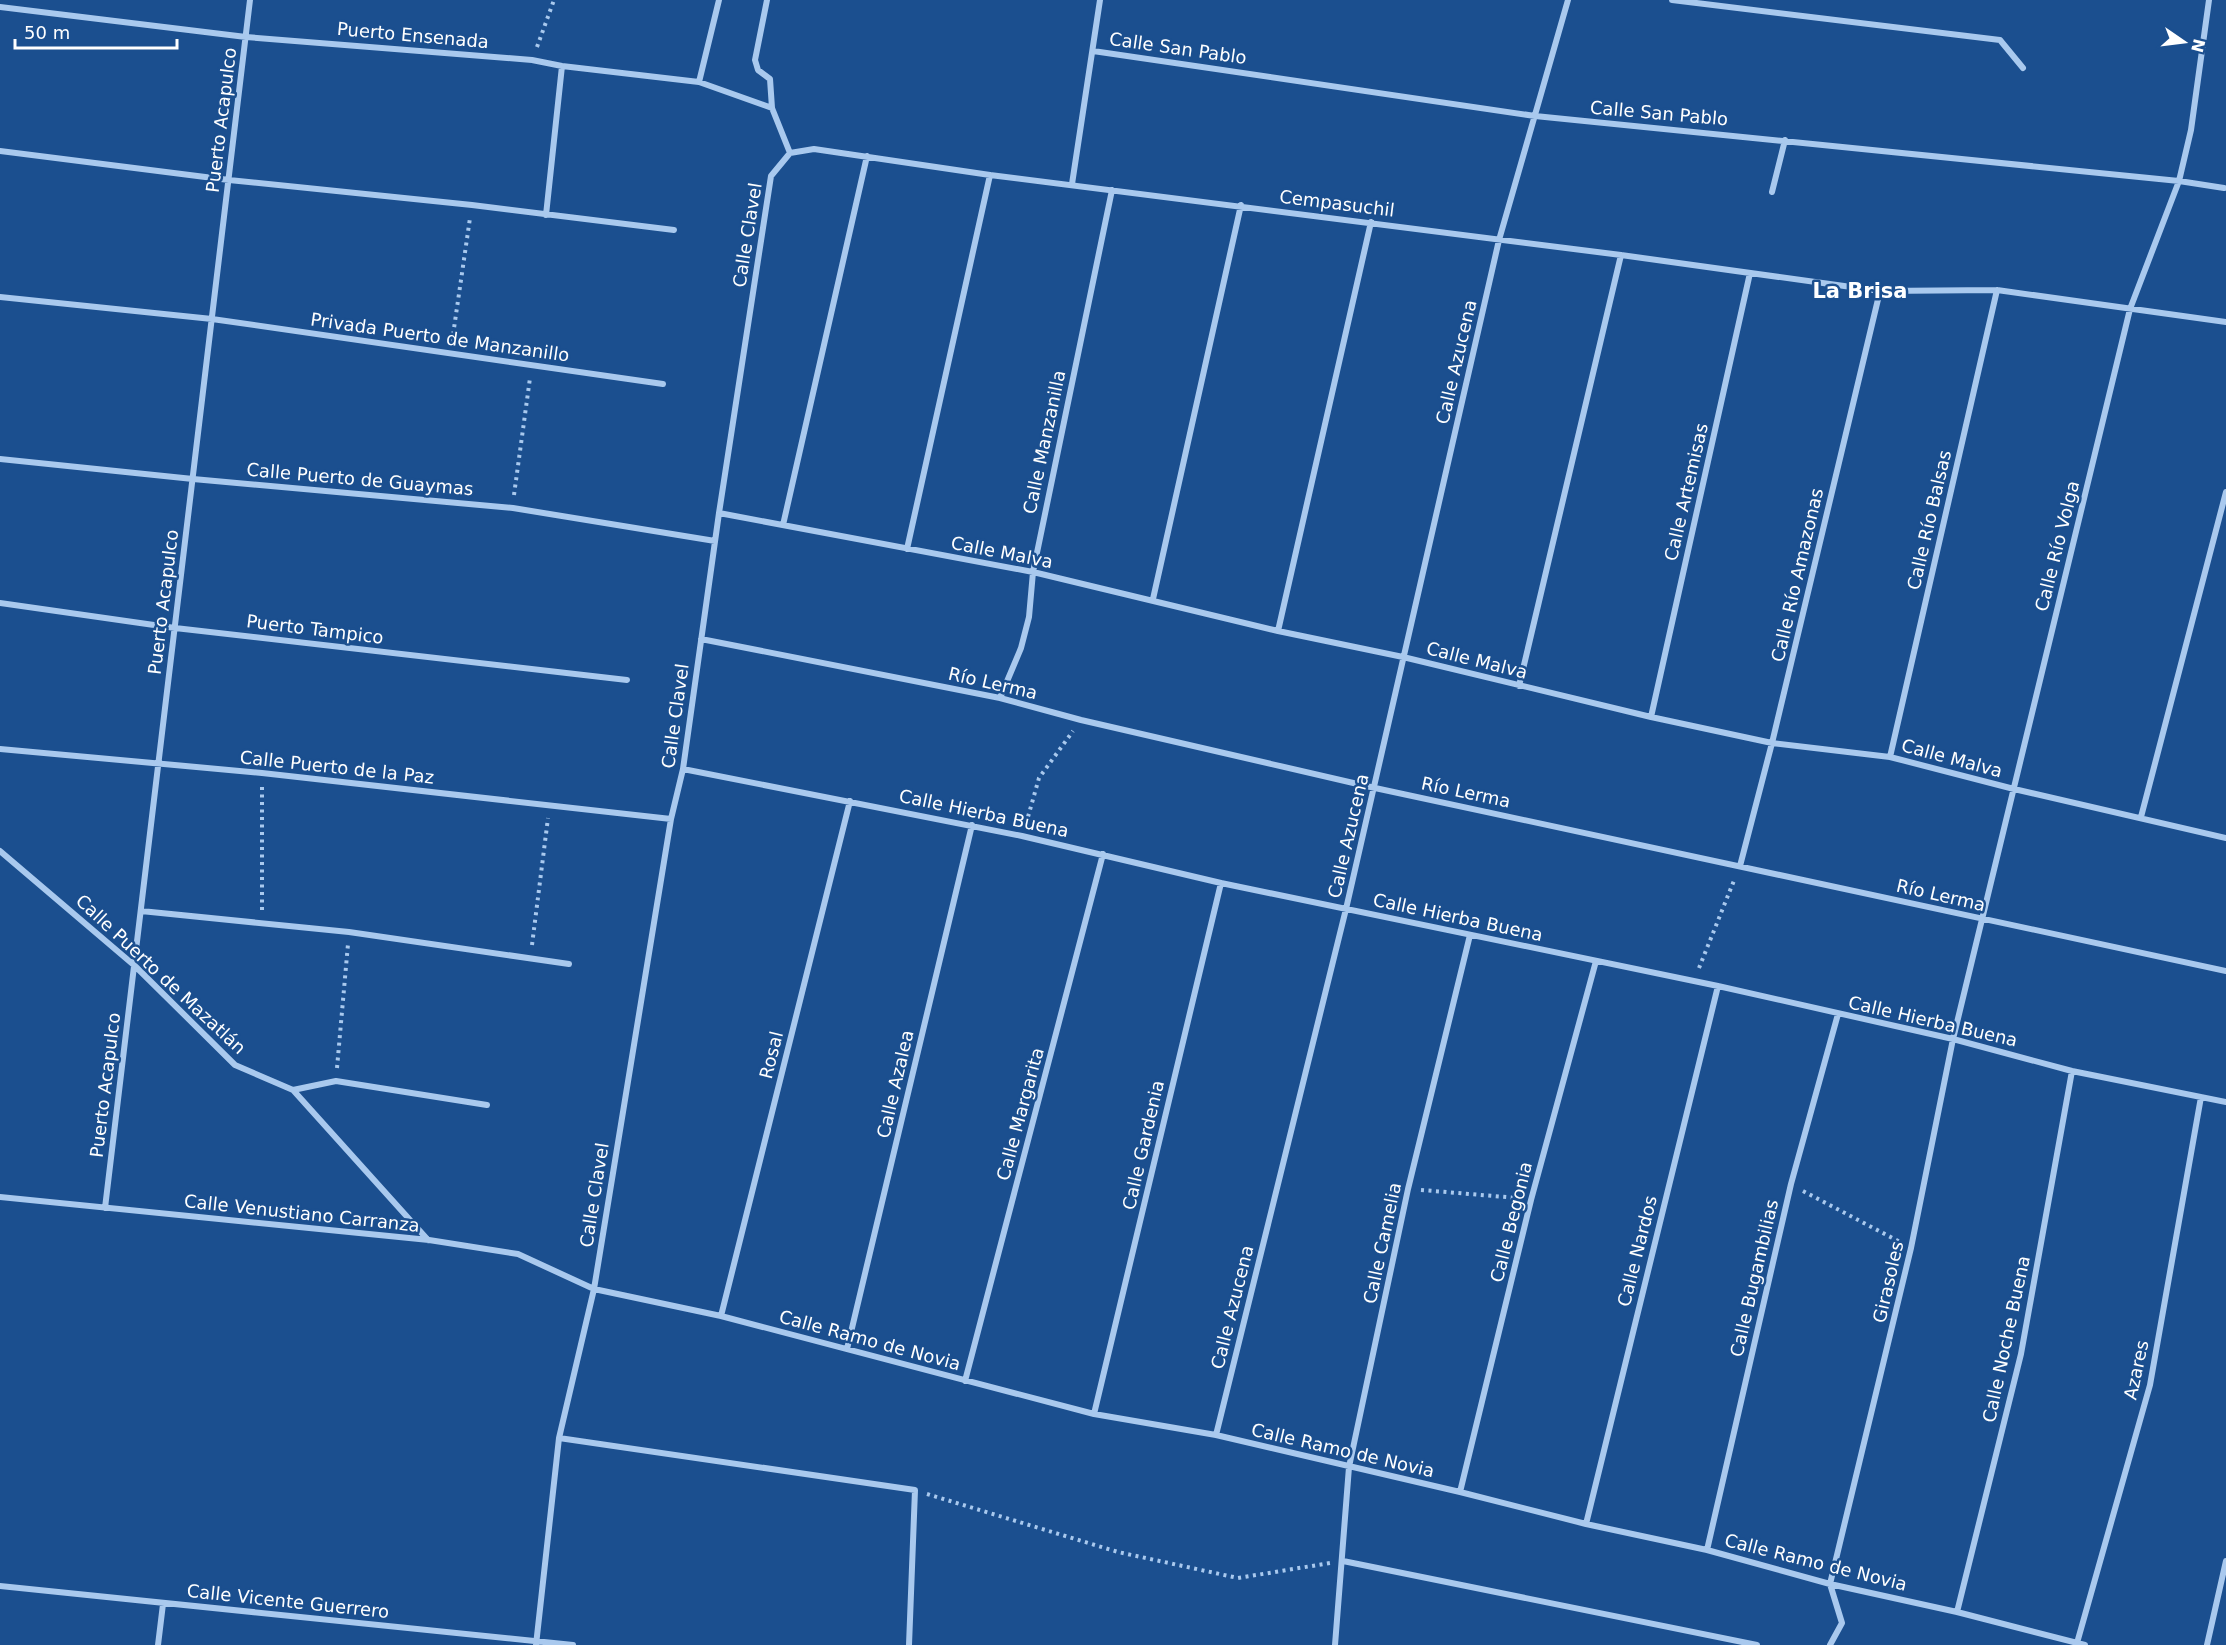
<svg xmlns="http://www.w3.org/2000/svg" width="2226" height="1645" font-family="'DejaVu Sans',sans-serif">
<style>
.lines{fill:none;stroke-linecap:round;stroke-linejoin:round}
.path{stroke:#a9c9ee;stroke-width:4;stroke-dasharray:3 4.5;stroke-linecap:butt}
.minor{stroke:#a9c9ee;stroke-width:6}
.labels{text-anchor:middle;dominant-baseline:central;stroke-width:5;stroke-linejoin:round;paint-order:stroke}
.street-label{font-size:18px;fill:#fff;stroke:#1b4f8f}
.quarter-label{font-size:21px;font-weight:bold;fill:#fff;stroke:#1b4f8f}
</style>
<rect width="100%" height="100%" fill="#1b4f8f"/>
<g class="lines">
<path class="path" d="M 537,47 L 554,0
M 452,342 L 470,218
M 514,495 L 530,378
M 1026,824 L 1039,778 L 1073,731
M 262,910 L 262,785
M 532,945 L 548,818
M 1699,968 L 1735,878
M 337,1068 L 348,944
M 1421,1190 L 1518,1198
M 1803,1191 L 1900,1242
M 927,1494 L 1118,1552 L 1238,1578 L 1330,1563"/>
<path class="minor" d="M 767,0 L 755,60 L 758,70 L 770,79 L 772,108
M 1672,0 L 2000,40 L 2023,68
M 0,7 L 246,37 L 532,60 L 562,66 L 699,82 L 772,108 L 790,153
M 1093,51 L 1535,116 L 2179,181 L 2224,188
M 699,82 L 719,0
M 0,151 L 229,180 L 472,205 L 674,230
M 790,153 L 814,149 L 990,175 L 1621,255 L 1880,291 L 1997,290 L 2226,322
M 1072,184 L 1100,0
M 1772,192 L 1785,140
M 546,215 L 562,66
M 0,297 L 212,319 L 663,384
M 0,459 L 193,479 L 513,508 L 715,541
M 719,513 L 1033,572 L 1278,631 L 1403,657 L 1651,717 L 1772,743 L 1890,757 L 2014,789 L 2226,838
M 783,525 L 867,156
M 907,549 L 990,175
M 1153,599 L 1241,205
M 0,603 L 175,628 L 627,680
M 1278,631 L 1371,222
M 701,639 L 1000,698 L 1081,720 L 1375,788 L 2226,971
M 1519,686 L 1621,255
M 1000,698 L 1021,648 L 1029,617 L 1033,572 L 1112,190
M 1651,717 L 1750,273
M 0,749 L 262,773 L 671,819
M 1890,757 L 1997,290
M 683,769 L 1022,836 L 1221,883 L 1718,986 L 1953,1039 L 2072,1071 L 2226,1102
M 2141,817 L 2226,492
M 0,851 L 135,966 L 235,1065 L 293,1090 L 428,1240
M 1740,866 L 1772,743 L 1880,291
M 141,911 L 349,932 L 569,964
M 293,1090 L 336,1081 L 487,1105
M 0,1197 L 429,1240 L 518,1254 L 594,1289 L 721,1316 L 1094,1414 L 1216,1435 L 1460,1492 L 1586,1524 L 1707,1550 L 1830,1584 L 1957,1612 L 2085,1645
M 105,1208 L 250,0
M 721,1316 L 850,801
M 847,1349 L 972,825
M 965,1381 L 1103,854
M 1094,1414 L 1221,883
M 1216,1435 L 1346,909 L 1499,240 L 1568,0
M 559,1438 L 915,1490 L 909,1645
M 1460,1492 L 1531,1200 L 1596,961
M 1586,1524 L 1718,986
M 1707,1550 L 1791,1184 L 1838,1014
M 1343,1561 L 1757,1645
M 0,1586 L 573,1645
M 1957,1612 L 2021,1354 L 2072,1071
M 2077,1643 L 2150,1385 L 2201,1097
M 158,1645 L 163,1604
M 536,1645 L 559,1438 L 594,1289 L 671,819 L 683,769 L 719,513 L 771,176 L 790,153
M 1335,1645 L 1349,1467 L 1408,1189 L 1470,935
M 1830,1645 L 1842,1623 L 1830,1584 L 1911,1248 L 1953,1039 L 2130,309 L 2179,181 L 2191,130 L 2209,0
M 2207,1645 L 2226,1561"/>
</g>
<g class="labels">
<g class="street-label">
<text transform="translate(413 35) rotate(5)">Puerto Ensenada</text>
<text transform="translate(1178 48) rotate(8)">Calle San Pablo</text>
<text transform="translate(1659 113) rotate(5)">Calle San Pablo</text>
<text transform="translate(221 120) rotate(-83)">Puerto Acapulco</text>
<text transform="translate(1337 203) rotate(7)">Cempasuchil</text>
<text transform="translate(747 235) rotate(-81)">Calle Clavel</text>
<text transform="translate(440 337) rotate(8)">Privada Puerto de Manzanillo</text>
<text transform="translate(1456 362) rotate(-77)">Calle Azucena</text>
<text transform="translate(1044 442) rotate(-78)">Calle Manzanilla</text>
<text transform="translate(360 479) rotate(5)">Calle Puerto de Guaymas</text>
<text transform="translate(1686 492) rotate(-77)">Calle Artemisas</text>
<text transform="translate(1929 520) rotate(-77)">Calle Río Balsas</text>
<text transform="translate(2057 546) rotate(-76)">Calle Río Volga</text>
<text transform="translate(1002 552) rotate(11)">Calle Malva</text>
<text transform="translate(1797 575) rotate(-77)">Calle Río Amazonas</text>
<text transform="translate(163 602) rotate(-83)">Puerto Acapulco</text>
<text transform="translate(315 629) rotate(7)">Puerto Tampico</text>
<text transform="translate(1477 660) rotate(14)">Calle Malva</text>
<text transform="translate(993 683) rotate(13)">Río Lerma</text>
<text transform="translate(675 716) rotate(-82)">Calle Clavel</text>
<text transform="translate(1952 758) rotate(15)">Calle Malva</text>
<text transform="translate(337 767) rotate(6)">Calle Puerto de la Paz</text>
<text transform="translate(1466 792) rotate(12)">Río Lerma</text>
<text transform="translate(984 813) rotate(12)">Calle Hierba Buena</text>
<text transform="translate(1348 836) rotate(-77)">Calle Azucena</text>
<text transform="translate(1941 895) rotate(13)">Río Lerma</text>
<text transform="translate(1458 917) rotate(12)">Calle Hierba Buena</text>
<text transform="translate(161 974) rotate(43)">Calle Puerto de Mazatlán</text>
<text transform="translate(1933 1021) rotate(13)">Calle Hierba Buena</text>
<text transform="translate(771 1055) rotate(-76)">Rosal</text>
<text transform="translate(895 1084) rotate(-77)">Calle Azalea</text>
<text transform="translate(105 1085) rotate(-83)">Puerto Acapulco</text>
<text transform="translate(1020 1114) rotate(-75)">Calle Margarita</text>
<text transform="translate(1143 1145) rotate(-77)">Calle Gardenia</text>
<text transform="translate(594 1195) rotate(-81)">Calle Clavel</text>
<text transform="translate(302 1213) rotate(6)">Calle Venustiano Carranza</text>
<text transform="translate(1511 1222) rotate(-76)">Calle Begonia</text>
<text transform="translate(1382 1243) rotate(-78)">Calle Camelia</text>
<text transform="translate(1637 1251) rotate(-76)">Calle Nardos</text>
<text transform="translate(1754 1278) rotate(-77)">Calle Bugambilias</text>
<text transform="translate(1888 1282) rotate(-77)">Girasoles</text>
<text transform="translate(1232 1307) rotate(-76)">Calle Azucena</text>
<text transform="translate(2006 1339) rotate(-78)">Calle Noche Buena</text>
<text transform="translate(870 1340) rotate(15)">Calle Ramo de Novia</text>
<text transform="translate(2136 1370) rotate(-78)">Azares</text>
<text transform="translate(1343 1450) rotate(13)">Calle Ramo de Novia</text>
<text transform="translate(1816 1562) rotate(14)">Calle Ramo de Novia</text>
<text transform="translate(288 1601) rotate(6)">Calle Vicente Guerrero</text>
</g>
<g class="quarter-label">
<text x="1860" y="291">La Brisa</text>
</g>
</g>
<g transform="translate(2184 42) rotate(104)" stroke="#1b4f8f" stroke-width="4.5" paint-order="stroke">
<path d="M0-4.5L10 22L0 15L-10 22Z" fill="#ffffff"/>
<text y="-9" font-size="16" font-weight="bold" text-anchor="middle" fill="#ffffff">N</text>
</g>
<path d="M15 39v9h162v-9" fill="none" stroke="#ffffff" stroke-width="3"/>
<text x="24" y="39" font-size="18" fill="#ffffff" stroke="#1b4f8f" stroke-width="4.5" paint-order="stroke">50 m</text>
</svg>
